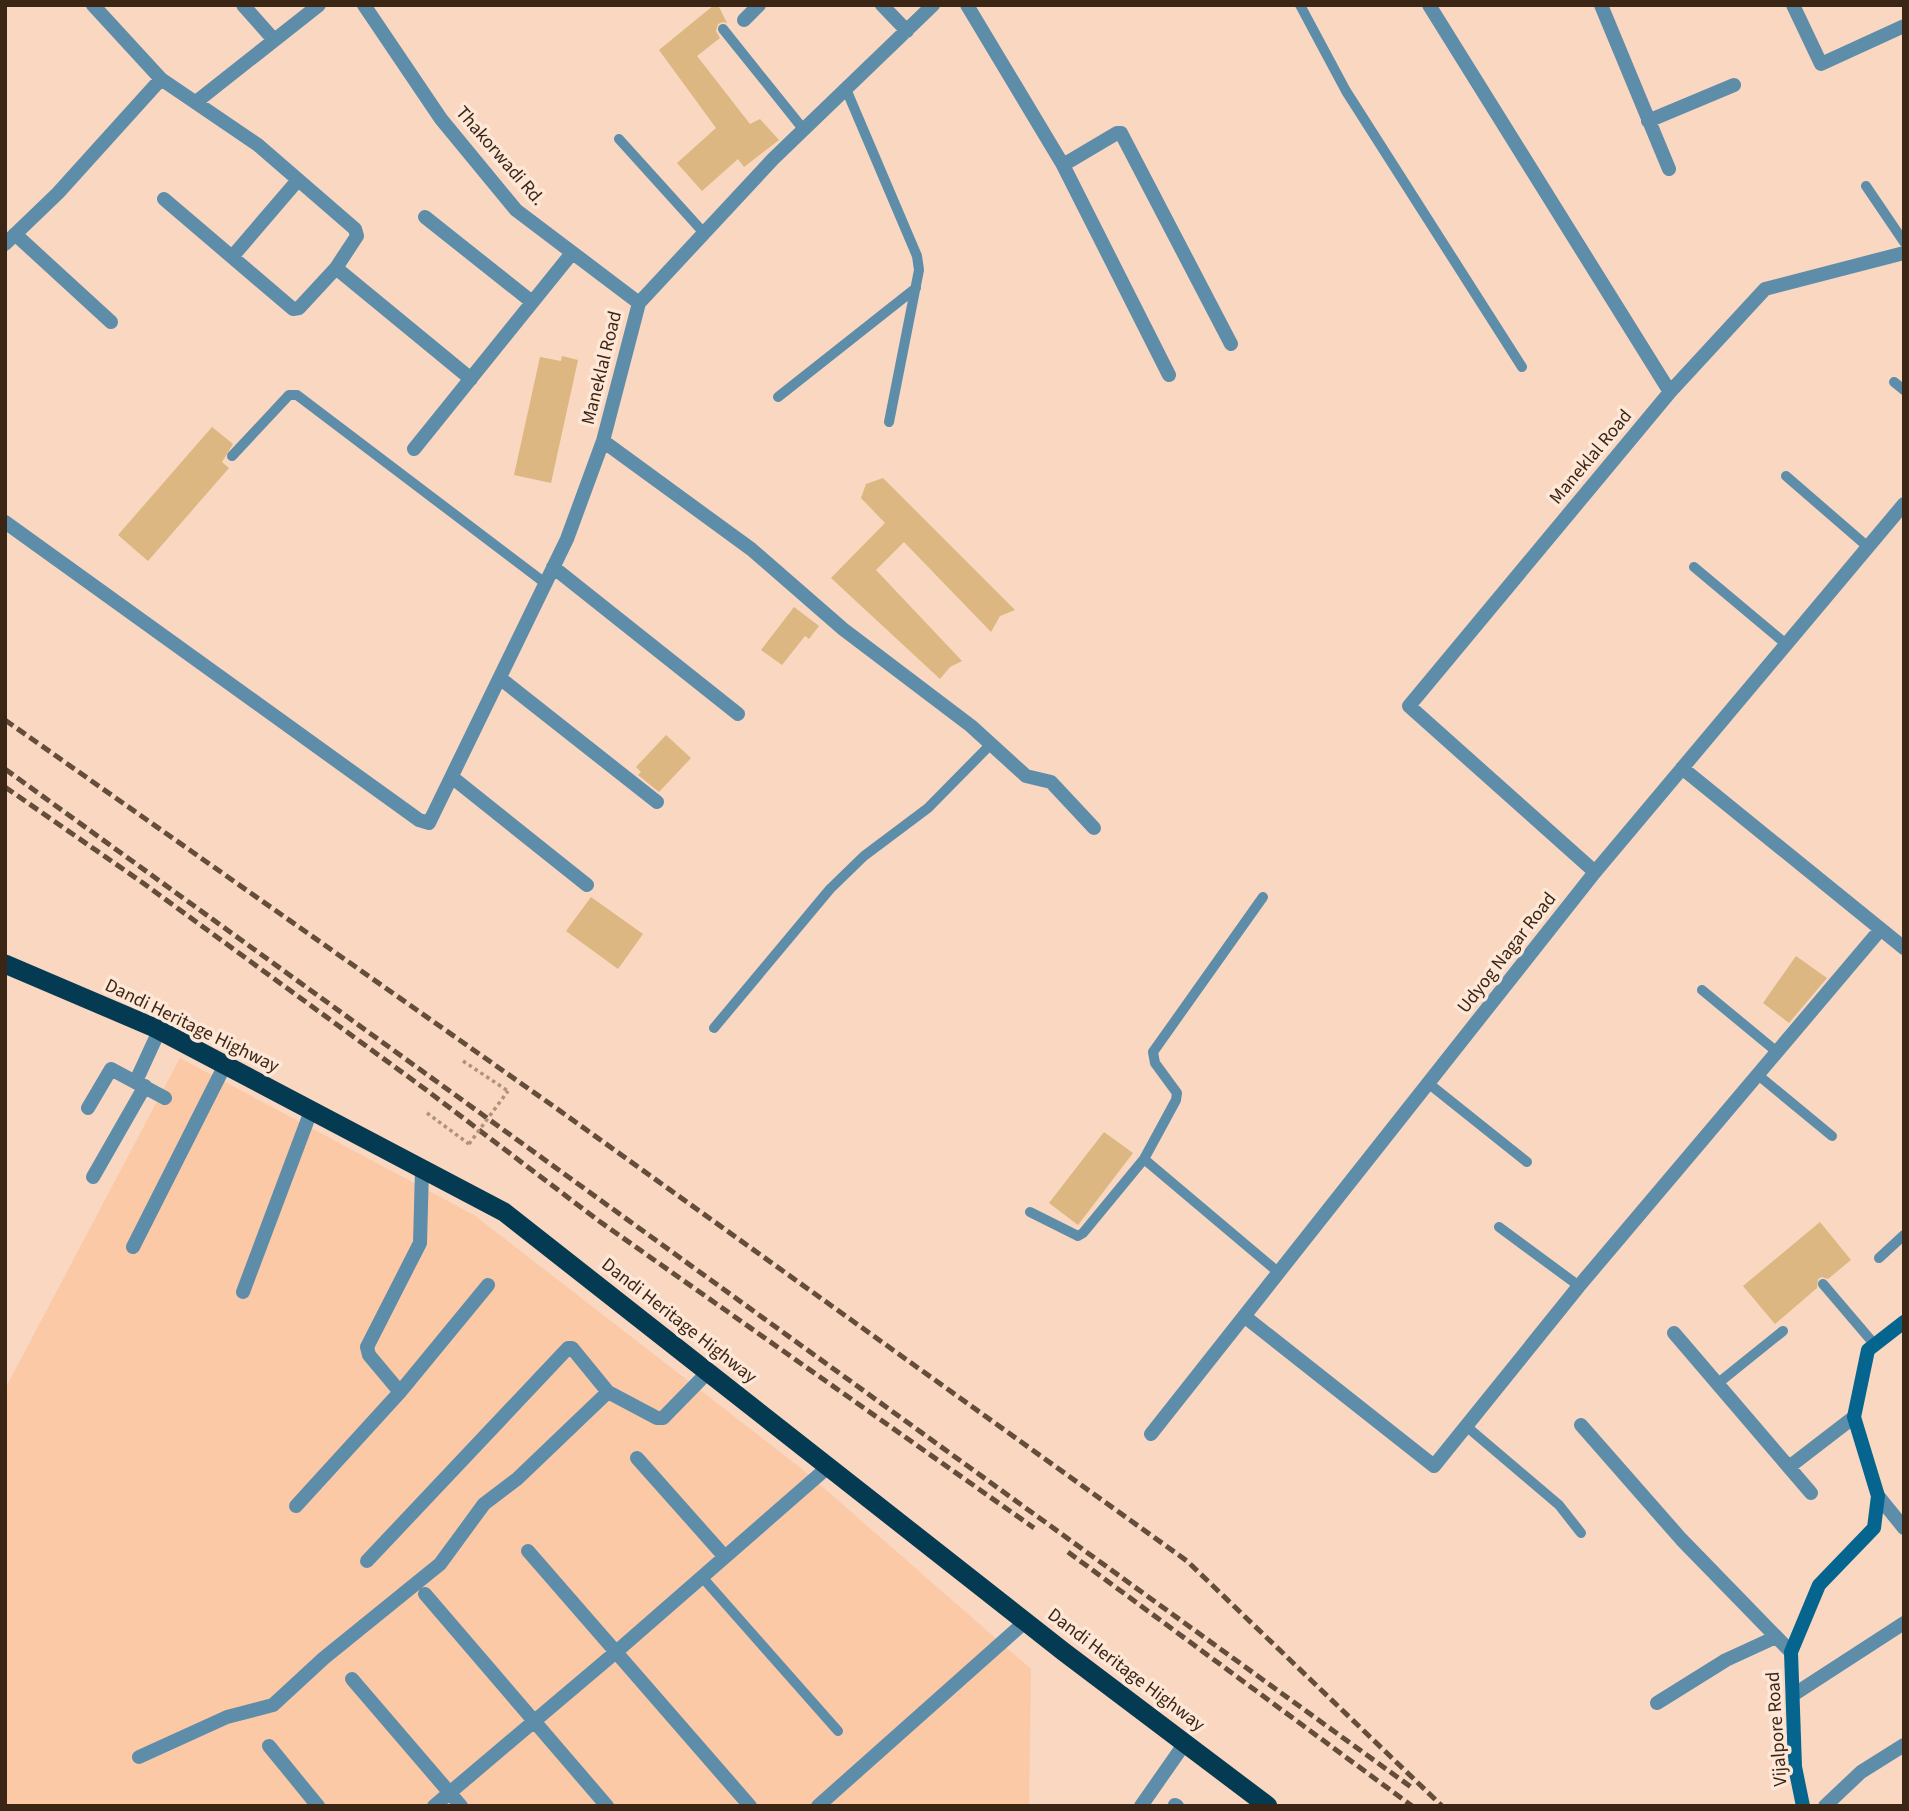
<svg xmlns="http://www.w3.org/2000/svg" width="1909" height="1811" font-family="'Source Sans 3',sans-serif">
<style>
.built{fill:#fbc9a6}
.building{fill:#ddb781}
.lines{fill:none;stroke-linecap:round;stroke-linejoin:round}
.path{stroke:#af927e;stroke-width:3.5;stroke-dasharray:3.5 3.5;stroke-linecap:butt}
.service{stroke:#5e8daa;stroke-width:10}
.minor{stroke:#5e8daa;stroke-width:14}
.secondary{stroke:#05658e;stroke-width:14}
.trunk{stroke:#043a52;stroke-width:19}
.rail{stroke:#644d3b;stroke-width:5;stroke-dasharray:10 5;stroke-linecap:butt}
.path-bridge{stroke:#af927e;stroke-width:3.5;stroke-dasharray:3.5 3.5;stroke-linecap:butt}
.labels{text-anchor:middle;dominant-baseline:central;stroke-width:7;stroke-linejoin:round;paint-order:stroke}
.street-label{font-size:19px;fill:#3b2616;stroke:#fee7d7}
</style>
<rect width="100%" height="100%" fill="#f9d7c0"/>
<path class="built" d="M 180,1058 L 474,1215 L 802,1469 L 1031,1669 L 1029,1806 L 5,1806 L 5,1389 Z"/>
<path class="building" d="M 714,5 L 718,5 L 727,23 L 723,22 L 718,24 L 716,31 L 720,38 L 697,56 L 750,124 L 760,119 L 779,140 L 744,167 L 738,159 L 702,191 L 677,163 L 716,128 L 659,50 Z
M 562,356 L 578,360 L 551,483 L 514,475 L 540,357 L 561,361 Z
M 212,427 L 233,444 L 222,462 L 229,468 L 148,561 L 118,535 Z
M 883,478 L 1015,610 L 1000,616 L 991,632 L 904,542 L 876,570 L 962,661 L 950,667 L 940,679 L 831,578 L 885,523 L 861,498 L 866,484 Z
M 794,607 L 819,626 L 809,639 L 805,636 L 782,665 L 761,650 Z
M 666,735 L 691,758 L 659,792 L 638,775 L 641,772 L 636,767 Z
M 591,897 L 643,934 L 618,969 L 566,931 Z
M 1796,956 L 1827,978 L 1789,1023 L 1763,1003 Z
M 1104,1132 L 1133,1153 L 1078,1225 L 1049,1203 Z
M 1820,1222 L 1851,1260 L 1828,1279 L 1822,1277 L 1818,1279 L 1817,1288 L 1775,1324 L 1743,1286 Z"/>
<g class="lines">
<path class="path" d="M 463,1061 L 508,1091
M 427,1113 L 469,1144"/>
<path class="service" d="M 1300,5 L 1346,91 L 1522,367
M 723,29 L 804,130
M 846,89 L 917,256 L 919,270 L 889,422
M 619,139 L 704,233
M 1866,186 L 1904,242
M 1894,382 L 1904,390
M 778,397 L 916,288
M 232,456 L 289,395 L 297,395 L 545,583
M 1786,476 L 1868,547
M 1694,567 L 1786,644
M 1263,897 L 1153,1052 L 1155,1063 L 1177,1093 L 1176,1100 L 1144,1159 L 1278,1272
M 1702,990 L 1777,1052
M 714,1028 L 830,889 L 864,856 L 928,808 L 991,744
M 1758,1075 L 1832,1136
M 1428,1083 L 1527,1162
M 1030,1212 L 1078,1236 L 1083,1233 L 1144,1159
M 1499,1227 L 1579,1286
M 1879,1258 L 1904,1235
M 1823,1284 L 1875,1345
M 1717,1384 L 1783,1331
M 1466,1426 L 1559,1505 L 1581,1533
M 702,1577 L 838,1731"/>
<path class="minor" d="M 93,5 L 161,79 L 258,145 L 355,229 L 357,236 L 336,268 L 471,379
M 243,5 L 274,40
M 364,5 L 441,119 L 516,210 L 639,303
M 882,5 L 907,31
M 967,5 L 1063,165 L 1169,375
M 1429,5 L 1670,392 L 1409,706 L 1595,872
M 1601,5 L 1669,169
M 1793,5 L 1821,64 L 1904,26
M 744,20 L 759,5
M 196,102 L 319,5
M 1648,121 L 1734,85
M 1063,165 L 1117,133 L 1121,133 L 1231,344
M 164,199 L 293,309 L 299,308 L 336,268
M 425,217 L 532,302
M 15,234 L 111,322
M 5,244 L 58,193 L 161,79
M 232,257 L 298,180
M 1670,392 L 1765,289 L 1904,253
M 603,441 L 751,549 L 843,629 L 971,726 L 1026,776 L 1051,782 L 1094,828
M 414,449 L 572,253
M 5,522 L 419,820 L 429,823 L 567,539 L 603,441 L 639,303 L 773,159 L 933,5
M 553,567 L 738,714
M 501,679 L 657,802
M 1682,768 L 1904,948
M 453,778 L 587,885
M 136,1081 L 159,1031
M 88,1108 L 111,1069 L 165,1098
M 93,1177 L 145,1086
M 133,1247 L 225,1065
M 243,1292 L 311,1111
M 1244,1316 L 1434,1466 L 1579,1286 L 1880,930
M 1674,1333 L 1811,1493
M 400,1392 L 369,1355 L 367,1347 L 420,1243 L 422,1169
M 1581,1425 L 1681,1539 L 1791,1652
M 1151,1434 L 1595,872 L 1904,504
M 637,1458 L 725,1557
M 1789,1467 L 1854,1417
M 1878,1496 L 1904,1528
M 296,1506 L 400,1392 L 488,1285
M 528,1551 L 750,1806
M 367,1561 L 568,1348 L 572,1348 L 608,1392
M 425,1594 L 607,1806
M 352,1679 L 461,1806
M 1793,1695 L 1904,1623
M 1657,1703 L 1726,1660 L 1776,1637
M 269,1746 L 318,1806
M 139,1757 L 227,1717 L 273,1705 L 324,1658 L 440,1564 L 484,1504 L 517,1479 L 608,1392 L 657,1418 L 663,1418 L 708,1372
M 1175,1805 L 1177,1806
M 434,1806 L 616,1652 L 828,1467
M 818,1806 L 1025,1622
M 1141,1806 L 1185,1743
M 1825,1806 L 1861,1772 L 1904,1745"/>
<path class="secondary" d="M 1803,1806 L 1795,1767 L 1791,1652 L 1819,1585 L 1874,1528 L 1878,1496 L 1854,1417 L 1868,1350 L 1904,1322"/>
<path class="trunk" d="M 5,964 L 155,1028 L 504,1212 L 1064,1652 L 1268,1806"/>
<path class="rail" d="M 5,720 L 556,1108 L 1187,1561 L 1442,1806
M 5,769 L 1411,1787
M 5,787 L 143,883 L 425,1089 L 599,1221 L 1034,1528
M 1068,1552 L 1412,1806"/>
<path class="path-bridge" d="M 469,1144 L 508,1091"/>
</g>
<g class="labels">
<g class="street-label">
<text transform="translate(500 156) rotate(49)">Thakorwadi Rd.</text>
<text transform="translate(602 368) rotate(-76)">Maneklal Road</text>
<text transform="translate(1591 457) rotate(-50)">Maneklal Road</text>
<text transform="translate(1507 953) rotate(-52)">Udyog Nagar Road</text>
<text transform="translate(192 1026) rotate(26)">Dandi Heritage Highway</text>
<text transform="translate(679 1321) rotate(38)">Dandi Heritage Highway</text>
<text transform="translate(1126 1670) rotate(37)">Dandi Heritage Highway</text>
<text transform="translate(1777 1729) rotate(-94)">Vijalpore Road</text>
</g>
</g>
<rect width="1909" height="1811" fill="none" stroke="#3b2616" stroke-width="14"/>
</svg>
